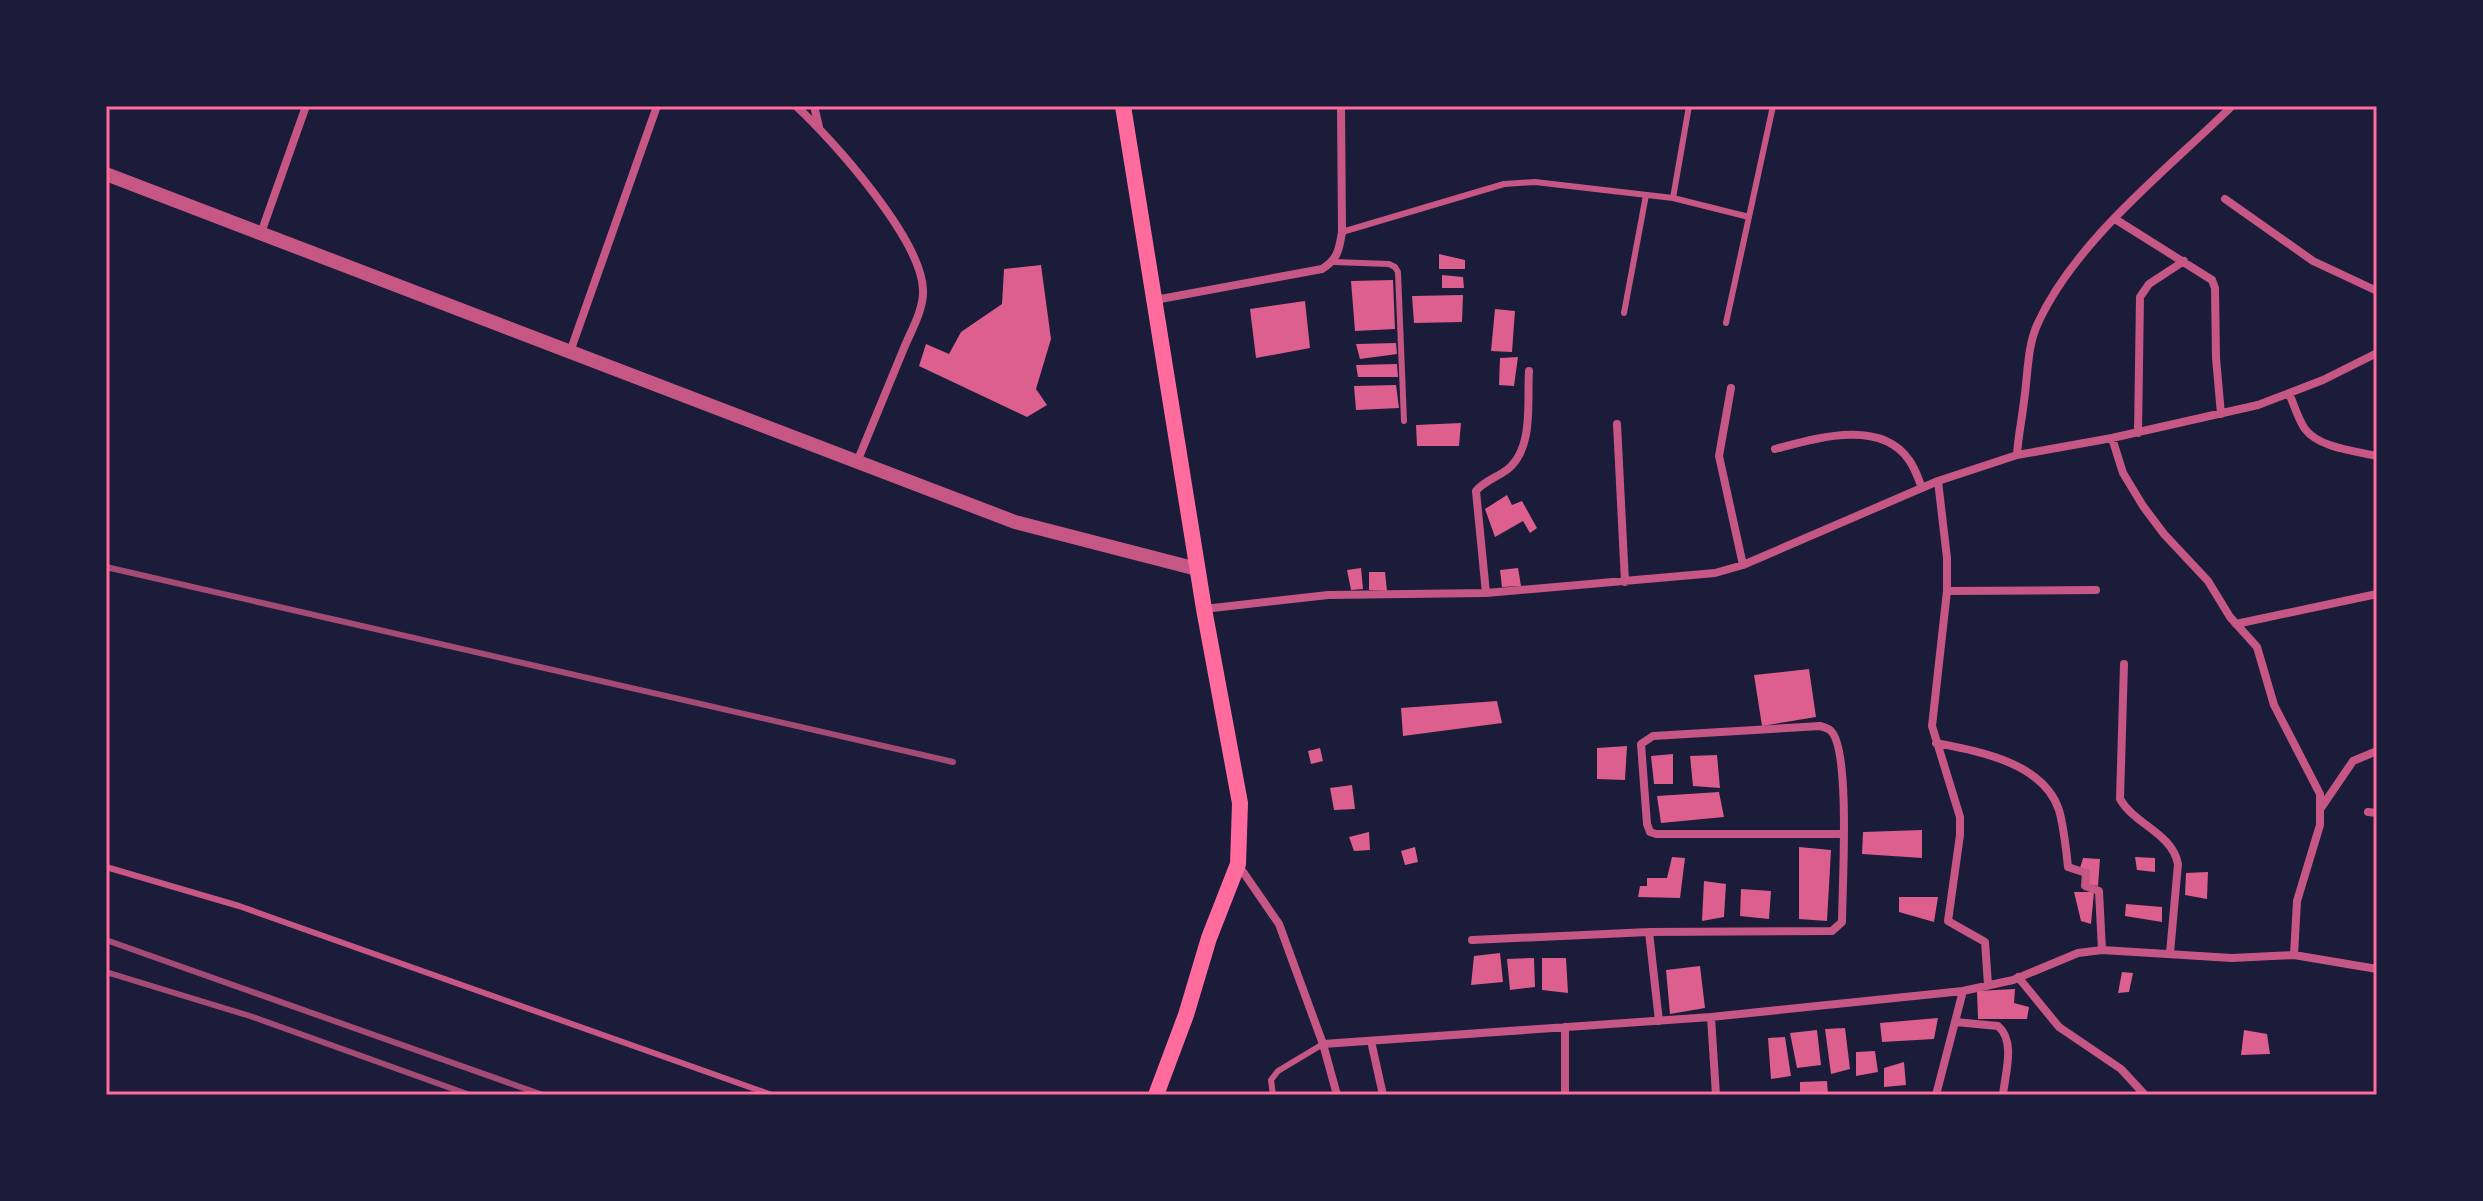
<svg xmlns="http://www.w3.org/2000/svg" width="2483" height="1201" font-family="Mulish,sans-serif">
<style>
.building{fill:#dd5f8e}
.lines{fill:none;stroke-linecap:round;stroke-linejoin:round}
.service{stroke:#c65784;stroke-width:6}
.minor{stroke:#c65784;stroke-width:8}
.tertiary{stroke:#c65784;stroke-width:14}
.secondary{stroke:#ff6b9d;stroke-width:16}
.rail{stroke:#a44b75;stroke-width:6}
.neatline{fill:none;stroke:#ff6b9d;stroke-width:3}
</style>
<rect width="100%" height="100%" fill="#1b1b3a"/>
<path class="building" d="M 1439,254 L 1465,260 L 1465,269 L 1439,269 Z
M 1041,265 L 1051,339 L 1036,389 L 1047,405 L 1027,417 L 919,366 L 926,344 L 949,354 L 961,332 L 1002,304 L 1004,269 Z
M 1442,275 L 1463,277 L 1464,288 L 1442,288 Z
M 1393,280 L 1395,329 L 1355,331 L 1351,281 Z
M 1463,295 L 1462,322 L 1414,323 L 1412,296 Z
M 1305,301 L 1310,348 L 1256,358 L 1250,309 Z
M 1495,309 L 1515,311 L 1512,352 L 1491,351 Z
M 1396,343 L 1397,354 L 1360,359 L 1356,344 Z
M 1518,357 L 1514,386 L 1499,385 L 1500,358 Z
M 1397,364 L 1398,377 L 1358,377 L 1356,365 Z
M 1396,385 L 1399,408 L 1356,410 L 1354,386 Z
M 1461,423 L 1459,446 L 1417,446 L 1416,425 Z
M 1507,495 L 1512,505 L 1522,501 L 1537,528 L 1530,533 L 1523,521 L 1495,537 L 1485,509 Z
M 1361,568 L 1363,589 L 1351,590 L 1347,570 Z
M 1518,568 L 1521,586 L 1502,587 L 1500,570 Z
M 1369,572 L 1385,572 L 1387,591 L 1369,590 Z
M 1809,669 L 1816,717 L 1762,726 L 1754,675 Z
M 1497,701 L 1502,723 L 1403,736 L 1401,708 Z
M 1627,746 L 1625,780 L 1597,779 L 1597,748 Z
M 1320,748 L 1323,761 L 1311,764 L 1308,751 Z
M 1673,754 L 1673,784 L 1654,784 L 1651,756 Z
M 1717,755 L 1720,788 L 1693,786 L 1690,756 Z
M 1352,785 L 1355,809 L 1334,810 L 1330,788 Z
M 1719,792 L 1724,817 L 1661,823 L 1657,796 Z
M 1922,830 L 1922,858 L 1862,854 L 1863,832 Z
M 1369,832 L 1370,850 L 1354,851 L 1349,837 Z
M 1415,847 L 1418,862 L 1405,865 L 1401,851 Z
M 1799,847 L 1831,850 L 1827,921 L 1799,919 Z
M 1672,857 L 1685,858 L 1680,898 L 1638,897 L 1640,886 L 1647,886 L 1647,878 L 1667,878 Z
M 2135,857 L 2155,858 L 2155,872 L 2137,870 Z
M 2083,858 L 2100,859 L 2098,886 L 2088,884 L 2089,870 L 2080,868 Z
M 2208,872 L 2207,899 L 2185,895 L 2186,873 Z
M 1704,881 L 1726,884 L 1724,917 L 1702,921 Z
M 1741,889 L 1771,891 L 1769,919 L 1740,916 Z
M 2074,892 L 2094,892 L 2091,924 L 2081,921 Z
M 1899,897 L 1938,897 L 1934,922 L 1899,912 Z
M 2126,904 L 2162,907 L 2162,922 L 2125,916 Z
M 1500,953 L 1503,982 L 1471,985 L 1474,956 Z
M 1534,958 L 1535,987 L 1510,990 L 1507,959 Z
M 1542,958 L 1566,958 L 1568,993 L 1542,990 Z
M 1700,966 L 1705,1008 L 1670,1014 L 1666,970 Z
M 2122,972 L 2133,973 L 2129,992 L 2118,993 Z
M 2015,989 L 2014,1003 L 2029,1007 L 2027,1019 L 1978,1019 L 1977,991 Z
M 1938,1018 L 1934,1039 L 1882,1042 L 1880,1023 Z
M 1845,1028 L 1850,1069 L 1831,1074 L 1825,1029 Z
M 1817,1030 L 1821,1065 L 1797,1068 L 1790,1033 Z
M 2244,1030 L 2267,1034 L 2270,1054 L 2241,1055 Z
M 1785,1037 L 1791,1076 L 1771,1079 L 1768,1038 Z
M 1875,1051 L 1878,1072 L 1856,1076 L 1856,1052 Z
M 1904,1062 L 1906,1085 L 1884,1087 L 1884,1068 Z
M 1827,1081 L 1828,1095 L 1800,1095 L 1800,1082 Z"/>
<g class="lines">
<path class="service" d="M 1673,198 L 1689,106
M 1342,232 L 1504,184 L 1535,182 L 1673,198 L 1749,217
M 1334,262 L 1389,264 L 1395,267 L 1398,272 L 1404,421
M 1624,313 L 1646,195
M 1726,323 L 1773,106
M 106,867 L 239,906 L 772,1095
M 1273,1095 L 1271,1080 L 1278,1071 L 1323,1044"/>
<path class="minor" d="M 796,106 C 833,140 922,240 923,290 C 924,309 911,331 904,348 C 888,386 873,424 857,462
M 814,106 L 819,127
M 2225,199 L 2313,261 L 2377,291
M 2115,219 L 2212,280 L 2215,288 L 2216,358 L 2221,414
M 261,233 L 306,106
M 1155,300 L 1322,269 C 1338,259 1339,250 1342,232 L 1341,106
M 570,352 L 657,106
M 1731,388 L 1719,456 L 1743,565
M 2289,393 C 2294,405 2298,419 2305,429 C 2319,448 2356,451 2377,456
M 1617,424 L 1625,582
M 2138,433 L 2140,297 L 2149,284 L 2184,261
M 2112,438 L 2123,473 L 2143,506 L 2164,534 L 2208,581 L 2230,617 L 2257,647 L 2274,705 L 2320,794 L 2320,825 L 2297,901 L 2294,955
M 1775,449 C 1814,439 1880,418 1909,460 C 1915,468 1918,478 1922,488
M 2017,455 C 2018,437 2022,419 2024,401 C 2028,375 2027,346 2038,323 C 2076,240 2168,169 2232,106
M 1938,481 L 1947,558 L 1947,591 L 1932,726 L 1960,817 L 1960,835 L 1948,921 L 1985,942 L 1988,985
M 1947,591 L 2096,590
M 1486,593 L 1476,491 C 1484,481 1498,477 1508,469 C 1534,448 1527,401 1529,371
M 1204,609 L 1328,595 L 1486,593 L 1715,573 L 1743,565 L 1938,481 L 2017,455 L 2112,438 L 2258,405 L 2323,380 L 2377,353
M 2236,624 L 2377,594
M 2124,664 L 2120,799 C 2135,825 2172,833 2178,864 L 2170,953
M 1936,743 C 1977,751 2043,762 2059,810 C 2064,828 2066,848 2068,867 L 2086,873 L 2085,886 L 2099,891 L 2102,950
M 2321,808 L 2353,761 L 2377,751
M 2368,812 L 2377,813
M 1239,866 L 1279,924 L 1323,1044 L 1337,1095
M 1649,932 L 1659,1021
M 1472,940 L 1649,932 L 1832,931 L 1842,922 C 1842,890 1851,751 1831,731 C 1828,728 1824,727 1820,726 L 1653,736 L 1641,744 L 1647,824 L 1650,832 L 1656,834 L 1844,834
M 2018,977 L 2059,1027 L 2121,1069 L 2145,1095
M 1963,991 L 2013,980 L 2078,953 L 2102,950 L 2232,958 L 2294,955 L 2377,969
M 1711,1017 L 1716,1095
M 1955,1022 L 1998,1026 C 2016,1041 2005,1074 2003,1095
M 1371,1041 L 1383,1095
M 1323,1044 L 1711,1017 L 1963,991 L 1936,1095
M 1565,1095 L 1565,1027"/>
<path class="tertiary" d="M 106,174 L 1015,522 L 1197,569"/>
<path class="secondary" d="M 1123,106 L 1204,609 L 1240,803 L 1238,864 L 1209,938 L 1186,1015 L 1156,1095"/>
<path class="rail" d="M 106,567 L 953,762
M 106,940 L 543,1095
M 106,972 L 250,1016 L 470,1095"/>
</g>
<rect width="2483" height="1201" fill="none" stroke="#1b1b3a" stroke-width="216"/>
<rect x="108" y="108" width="2267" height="985" class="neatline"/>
</svg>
